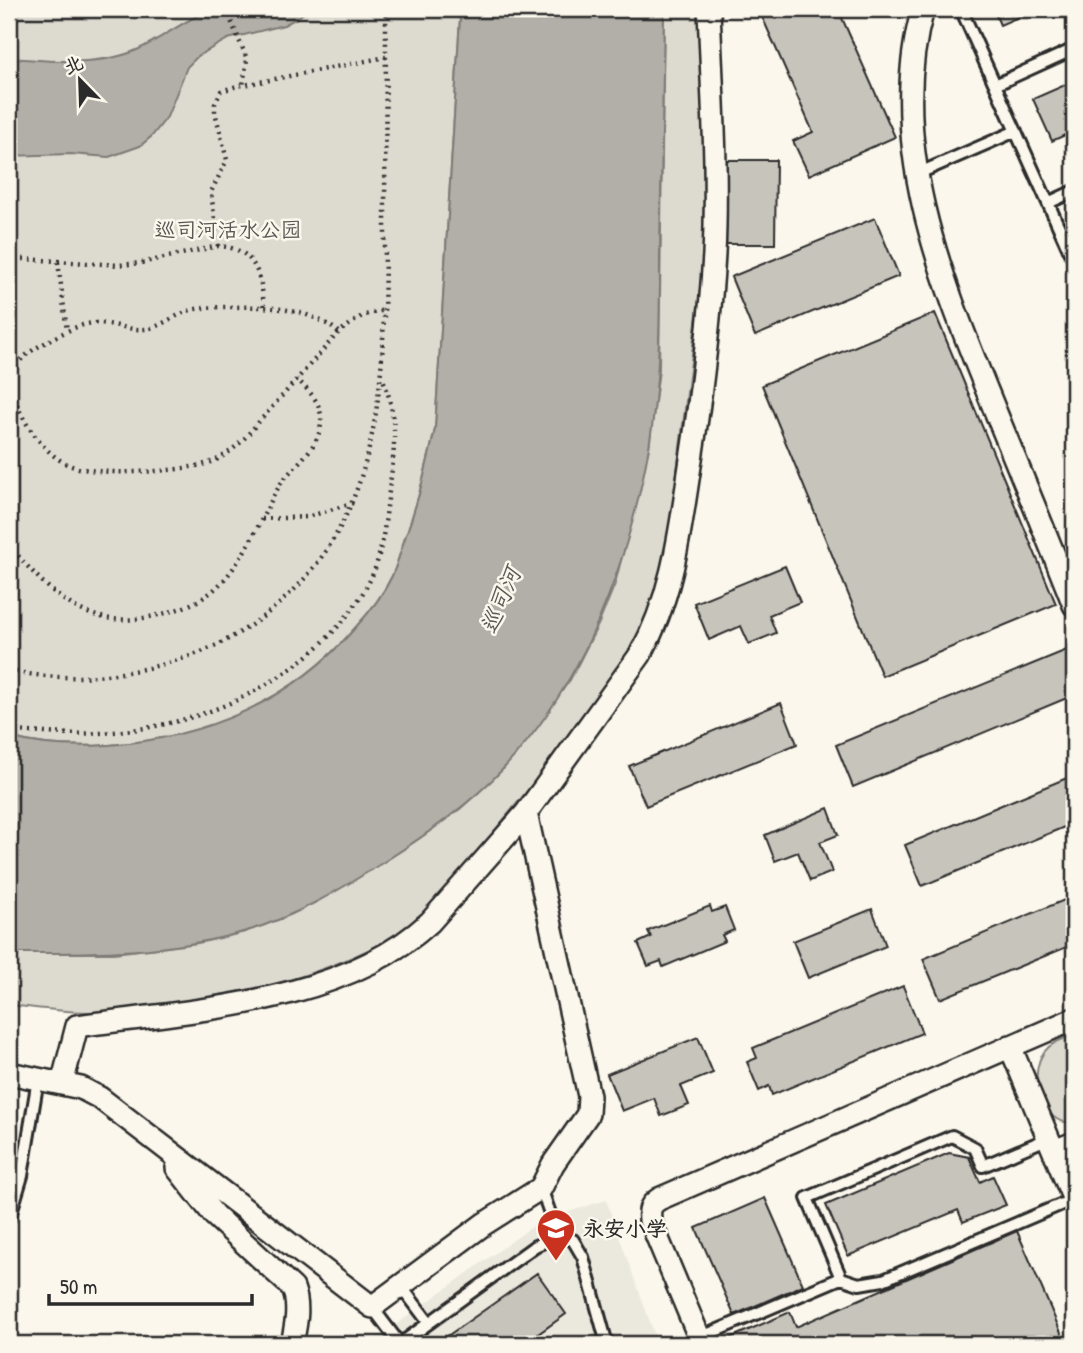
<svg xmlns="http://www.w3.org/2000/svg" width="1083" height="1353" font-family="'Patrick Hand','LXGW WenKai TC',sans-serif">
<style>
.built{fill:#ebe8de}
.green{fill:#dddad0;stroke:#84827e;stroke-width:2}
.water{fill:#b1afa7;stroke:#7b7a75;stroke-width:2}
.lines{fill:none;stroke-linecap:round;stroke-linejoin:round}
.stream{stroke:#7b7a75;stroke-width:8}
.building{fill:#c7c4bc;stroke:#2b2b2b;stroke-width:2}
.service-casing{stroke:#2b2b2b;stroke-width:16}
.minor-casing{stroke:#2b2b2b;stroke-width:26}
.path{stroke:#2b2b2b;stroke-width:4.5;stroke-dasharray:2 5;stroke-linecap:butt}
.service{stroke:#fbf7ec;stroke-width:10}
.minor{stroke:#fbf7ec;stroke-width:21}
.labels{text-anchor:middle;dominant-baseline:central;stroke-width:5;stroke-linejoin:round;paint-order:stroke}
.park-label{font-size:21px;fill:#585754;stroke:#fbf7ec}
.poi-label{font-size:21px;font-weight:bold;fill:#2b2b2b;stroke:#fbf7ec;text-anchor:start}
.water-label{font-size:23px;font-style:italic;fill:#5a5956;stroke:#fbf7ec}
</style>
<rect width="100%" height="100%" fill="#fbf7ec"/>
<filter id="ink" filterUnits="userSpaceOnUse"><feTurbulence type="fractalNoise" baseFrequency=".0143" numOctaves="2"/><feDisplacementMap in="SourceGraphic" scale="14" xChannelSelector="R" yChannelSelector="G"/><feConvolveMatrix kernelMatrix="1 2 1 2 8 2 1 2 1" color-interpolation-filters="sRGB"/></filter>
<g filter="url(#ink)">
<path class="built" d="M 606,1200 L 658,1344 L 369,1344 L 540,1221 Z"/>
<path class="green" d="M 9,9 L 446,9 L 460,17 L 435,429 C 427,467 417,505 404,541 C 400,553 397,565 392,576 C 383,595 369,613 355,628 C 292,702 204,738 109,745 C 76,747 41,746 9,737 Z
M 664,9 L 700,9 L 706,157 L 703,267 L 665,566 L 646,622 L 627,658 L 563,747 L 447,889 C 434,905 419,921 401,933 C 391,940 379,945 368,950 C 289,988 187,1008 99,1012 C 70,1013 38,1008 9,1005 L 9,953 L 114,953 L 198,943 L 245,932 L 292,914 L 367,872 L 460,809 L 504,768 L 570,680 L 599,623 L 615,584 L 649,448 L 659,370 Z
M 1074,1035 L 1074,1121 C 1044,1130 1025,1075 1045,1051 C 1052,1042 1064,1039 1074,1035 Z"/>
<path class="water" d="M 212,9 L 309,9 L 297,18 L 284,25 L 228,39 L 198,56 L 187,67 L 167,117 L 152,136 L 140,146 L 109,157 L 70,154 L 9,156 L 9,58 C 50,61 101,67 139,49 C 164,37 186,19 212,9 Z
M 446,9 L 664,9 C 663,90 661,171 660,252 C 660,317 660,382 649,447 C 628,564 586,680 504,768 C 470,804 429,833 387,860 C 343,888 294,918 243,932 C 167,954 88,953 9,953 L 9,737 C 41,746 76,747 109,745 C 204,738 292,702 355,628 C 369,613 383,595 392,576 C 397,565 400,553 404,541 C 417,505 427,467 435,429 L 460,18 Z"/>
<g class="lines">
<path class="stream" d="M 9,42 L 17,9"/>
</g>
<path class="building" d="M 767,9 L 838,9 L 895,137 L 809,175 L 793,141 L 813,132 L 760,12 Z
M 993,9 L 1037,9 L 1000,25 Z
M 1074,81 L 1074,131 L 1052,141 L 1033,99 Z
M 727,160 L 776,160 L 775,244 L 726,244 Z
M 875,218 L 899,276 L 755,336 L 731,277 Z
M 935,313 L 1056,604 L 882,676 L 762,385 Z
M 785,566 L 800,602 L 769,615 L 776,633 L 749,644 L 741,626 L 709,640 L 694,603 Z
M 1074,647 L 1074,695 L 853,787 L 836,745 Z
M 781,703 L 797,744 L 646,806 L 629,766 Z
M 1074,775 L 1074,823 L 922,886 L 905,845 Z
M 828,808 L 838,835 L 820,842 L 832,872 L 810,881 L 798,852 L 775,861 L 765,835 Z
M 1074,896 L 1074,944 L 940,999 L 923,959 Z
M 710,906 L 712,912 L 725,907 L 734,930 L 722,935 L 725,941 L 663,967 L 661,961 L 648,966 L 638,943 L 651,937 L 648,931 Z
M 872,909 L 886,946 L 808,978 L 793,941 Z
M 903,986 L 922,1033 L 772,1095 L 769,1086 L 759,1091 L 747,1062 L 757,1058 L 753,1048 Z
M 698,1037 L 713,1073 L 681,1086 L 689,1105 L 661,1116 L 654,1098 L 622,1111 L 607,1074 Z
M 949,1153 L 969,1157 L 980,1182 L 993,1176 L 1006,1205 L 963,1222 L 958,1210 L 848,1256 L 826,1205 Z
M 765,1198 L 803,1285 L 734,1315 L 696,1228 Z
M 1017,1231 L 1066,1344 L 725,1344 L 723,1341 L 790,1312 L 796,1327 Z
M 537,1273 L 566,1314 L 527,1342 L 529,1344 L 436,1344 Z"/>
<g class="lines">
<g class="service-casing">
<path id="service" d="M 961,9 L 1074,261
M 995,85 L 1074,49
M 917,174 L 1016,131
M 1048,203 L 1074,191
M 541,1188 L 558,1236
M 9,1219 L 22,1176 L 38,1079
M 841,1278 L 807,1198 L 952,1136 L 975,1148 L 983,1166 L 1049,1138
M 401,1286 L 429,1323
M 372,1307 L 400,1344
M 699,1338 L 841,1278 L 859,1284 L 883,1280 L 1074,1199
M 400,1344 L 535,1246 L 558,1236 L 573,1240 L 583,1257 L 607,1344"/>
</g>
<g class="minor-casing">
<path id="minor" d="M 923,9 C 884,144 944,285 994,408 C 1021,474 1048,539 1074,605
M 1010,1046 L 1074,1200
M 9,1073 L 81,1088 L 100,1098 L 372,1307 L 484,1224 L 541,1188 L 553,1164 L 588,1114 L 589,1096 L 526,813
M 62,1084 L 77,1026 C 192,1010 342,1004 430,922 L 526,813 L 640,655 C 673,596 680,531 690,466 C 701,395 710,325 714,254 C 718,173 712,90 709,9
M 1054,1151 L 1074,1143
M 177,1168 L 214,1215 L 293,1288 C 300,1306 296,1325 292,1344
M 702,1344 L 650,1220 C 649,1209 650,1205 659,1199 L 1074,1019"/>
</g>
<path class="path" d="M 226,9 L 247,59 L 243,85
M 218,246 L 211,192 L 227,160 L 215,112 L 215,104 L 221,91 L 234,87 L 386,57
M 9,258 L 119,265 L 141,263 L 218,246 C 255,248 261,274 264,306
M 58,262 L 67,331
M 339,332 C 307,308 271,306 233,307 C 219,307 204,307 191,310 C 179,314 168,321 157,326 C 135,335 116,322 94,323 C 79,324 63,333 50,340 C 39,346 23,355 16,366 C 0,396 41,454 69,465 C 97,477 175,472 205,464 C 220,460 230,452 241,442 L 339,332 L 362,316 L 384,310
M 262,519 L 307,517 L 353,503
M 9,545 C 54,598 89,634 162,614 C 184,608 203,601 219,585 C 245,559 259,522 277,490 C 289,467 318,452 321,424 C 323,404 310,392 297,379
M 9,670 C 66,684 126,676 181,659 C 214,649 242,633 269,612 C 388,519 384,368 385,232 C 385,157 386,83 386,9
M 9,730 C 114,742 215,727 301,661 C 329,639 356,610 372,576 C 382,553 385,524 388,499 C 394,452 400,424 383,379"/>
<use href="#service" class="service"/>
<use href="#minor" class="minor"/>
</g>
</g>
<defs>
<g id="school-pin" transform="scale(2.0125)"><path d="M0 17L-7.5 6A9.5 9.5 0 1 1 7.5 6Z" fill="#c8321e" stroke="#fbf7ec"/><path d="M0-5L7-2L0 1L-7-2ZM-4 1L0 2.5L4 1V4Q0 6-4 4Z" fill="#fff"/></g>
</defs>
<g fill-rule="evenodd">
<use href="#school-pin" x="556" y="1228"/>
</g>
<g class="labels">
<g class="park-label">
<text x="228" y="229">巡司河活水公园</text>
</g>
<g class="poi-label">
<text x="583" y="1228">永安小学</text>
</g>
<g class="water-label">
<text transform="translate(500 600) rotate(-67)">巡司河</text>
</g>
</g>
<rect width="1083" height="1353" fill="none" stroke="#fbf7ec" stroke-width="35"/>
<rect x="18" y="18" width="1048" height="1318" fill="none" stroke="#2b2b2b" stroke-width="2.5" filter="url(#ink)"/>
<g transform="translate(80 80) rotate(337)" stroke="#fbf7ec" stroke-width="5" paint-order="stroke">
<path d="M0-5L12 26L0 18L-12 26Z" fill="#2b2b2b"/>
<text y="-10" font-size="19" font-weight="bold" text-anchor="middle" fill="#2b2b2b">北</text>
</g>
<path d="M49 1294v10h203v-10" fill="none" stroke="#2b2b2b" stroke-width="3.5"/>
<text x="60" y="1294" font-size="21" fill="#2b2b2b" stroke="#fbf7ec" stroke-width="5" paint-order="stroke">50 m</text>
</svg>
